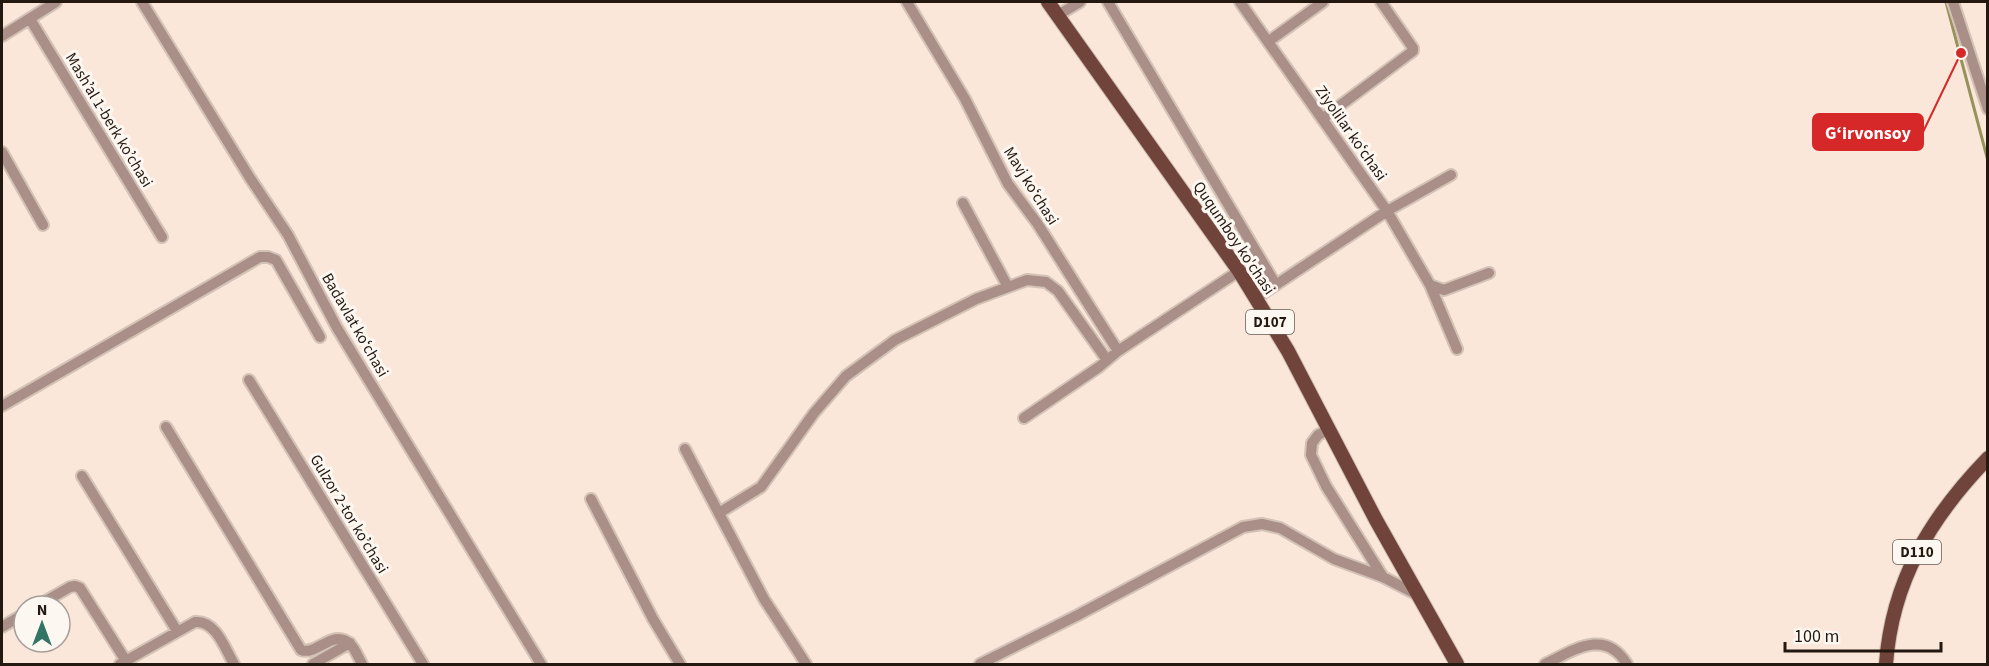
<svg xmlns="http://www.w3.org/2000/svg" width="1989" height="666" font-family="'Source Sans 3',sans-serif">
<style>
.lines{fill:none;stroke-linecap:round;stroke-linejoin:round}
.stream{stroke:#97925b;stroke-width:3}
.minor-casing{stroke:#d3c2b6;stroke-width:14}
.major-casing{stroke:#d3c2b6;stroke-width:16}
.minor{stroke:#aa8f89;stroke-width:10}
.major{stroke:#71443b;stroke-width:14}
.labels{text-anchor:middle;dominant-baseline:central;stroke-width:6;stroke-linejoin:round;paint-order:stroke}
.shield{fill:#fdf7f2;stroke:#655c54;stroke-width:1.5}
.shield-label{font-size:15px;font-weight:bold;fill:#241911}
.street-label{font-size:16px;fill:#241911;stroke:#fdf7f2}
.leader{fill:none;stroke:#d62828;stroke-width:2}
.callout-dot{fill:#d62828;stroke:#fdf7f2;stroke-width:2}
.callout{fill:#d62828;stroke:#d62828;stroke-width:2}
.callout-label{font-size:18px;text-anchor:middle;font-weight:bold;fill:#fff}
</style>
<rect width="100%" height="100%" fill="#fae7da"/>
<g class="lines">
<path class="stream" d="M 1946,2 L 1988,161"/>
<g class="minor-casing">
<path id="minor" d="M 142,2 L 250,178 L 288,235 L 337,328 L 541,664
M 907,2 L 965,99 L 1008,184 L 1037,223 L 1118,351
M 1108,2 L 1276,285
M 1240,2 L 1387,211 L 1430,285 L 1444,290 L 1489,273
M 1953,2 L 1988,109
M 1058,15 L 1080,2
M 30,19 L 162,237
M 2,36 L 56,2
M 1269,41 L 1323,2
M 1322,119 L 1413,51 L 1413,48 L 1381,2
M 2,152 L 43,225
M 963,203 L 1008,287
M 1430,285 L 1457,349
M 1256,298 L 1387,211 L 1451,175
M 249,380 L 423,664
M 2,406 L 260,257 L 268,257 L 276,260 L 320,337
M 1024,418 L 1099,367 L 1118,351 L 1239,271
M 166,427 L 301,650 C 317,656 333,628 350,644 C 355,648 359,659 362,664
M 1328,430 L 1318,435 L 1312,443 L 1311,455 L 1326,486 L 1383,577
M 685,449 L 764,599 L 806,664
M 82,476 L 177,631
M 591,499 L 653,619 L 680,664
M 719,513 L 761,487 L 814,413 L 846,376 L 895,340 L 976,299 L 1027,280 L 1046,282 L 1058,291 L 1107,360
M 37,606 L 70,587 L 75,586 L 80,588 L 126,661
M 2,627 L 24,614
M 120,664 L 195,622 C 216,620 225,649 234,664
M 313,664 L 350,643
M 980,664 L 1078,615 L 1243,527 L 1262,524 L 1280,528 L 1334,559 L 1383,577 L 1416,594
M 1545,664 C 1574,650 1605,628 1627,664"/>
</g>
<g class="major-casing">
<path id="major" d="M 1048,2 L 1239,271 L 1288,351 L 1376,520 L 1457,664
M 1886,664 C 1892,581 1930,518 1988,458"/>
</g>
<use href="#minor" class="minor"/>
<use href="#major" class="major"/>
</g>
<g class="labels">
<g class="shield">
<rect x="1246" y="310" width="48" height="24" rx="4.5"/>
<rect x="1893" y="540" width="48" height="24" rx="4.5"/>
</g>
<g class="shield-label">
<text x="1270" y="322">D107</text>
<text x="1917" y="552">D110</text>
</g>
<g class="street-label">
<text transform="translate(109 120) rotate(59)">Mashʼal 1-berk koʼchasi</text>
<text transform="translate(1351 133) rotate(55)">Ziyolilar koʻchasi</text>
<text transform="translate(1031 186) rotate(58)">Mavj koʻchasi</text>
<text transform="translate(1234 238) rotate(56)">Ququmboy ko'chasi</text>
<text transform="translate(355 325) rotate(60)">Badavlat koʻchasi</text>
<text transform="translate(349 514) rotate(59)">Gulzor 2-tor koʼchasi</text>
</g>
</g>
<path class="leader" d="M1961 53L1923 132"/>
<circle class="callout-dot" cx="1961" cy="53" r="6"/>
<rect class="callout" x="1813" y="114" width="110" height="36" rx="6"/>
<g class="callout-label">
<text x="1868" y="139">G‘irvonsoy</text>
</g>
<rect width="1989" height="666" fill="none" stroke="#241911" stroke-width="6"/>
<g transform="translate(42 624)"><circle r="28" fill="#fdf7f2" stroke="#a69e98" stroke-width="1.5"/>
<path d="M0-4.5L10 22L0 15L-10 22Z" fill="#327465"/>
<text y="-9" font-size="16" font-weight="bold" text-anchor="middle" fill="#241911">N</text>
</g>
<path d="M1785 642v9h156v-9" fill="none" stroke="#241911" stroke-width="3"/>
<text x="1794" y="642" font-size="18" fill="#241911" stroke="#fdf7f2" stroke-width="4.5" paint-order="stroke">100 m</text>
</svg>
